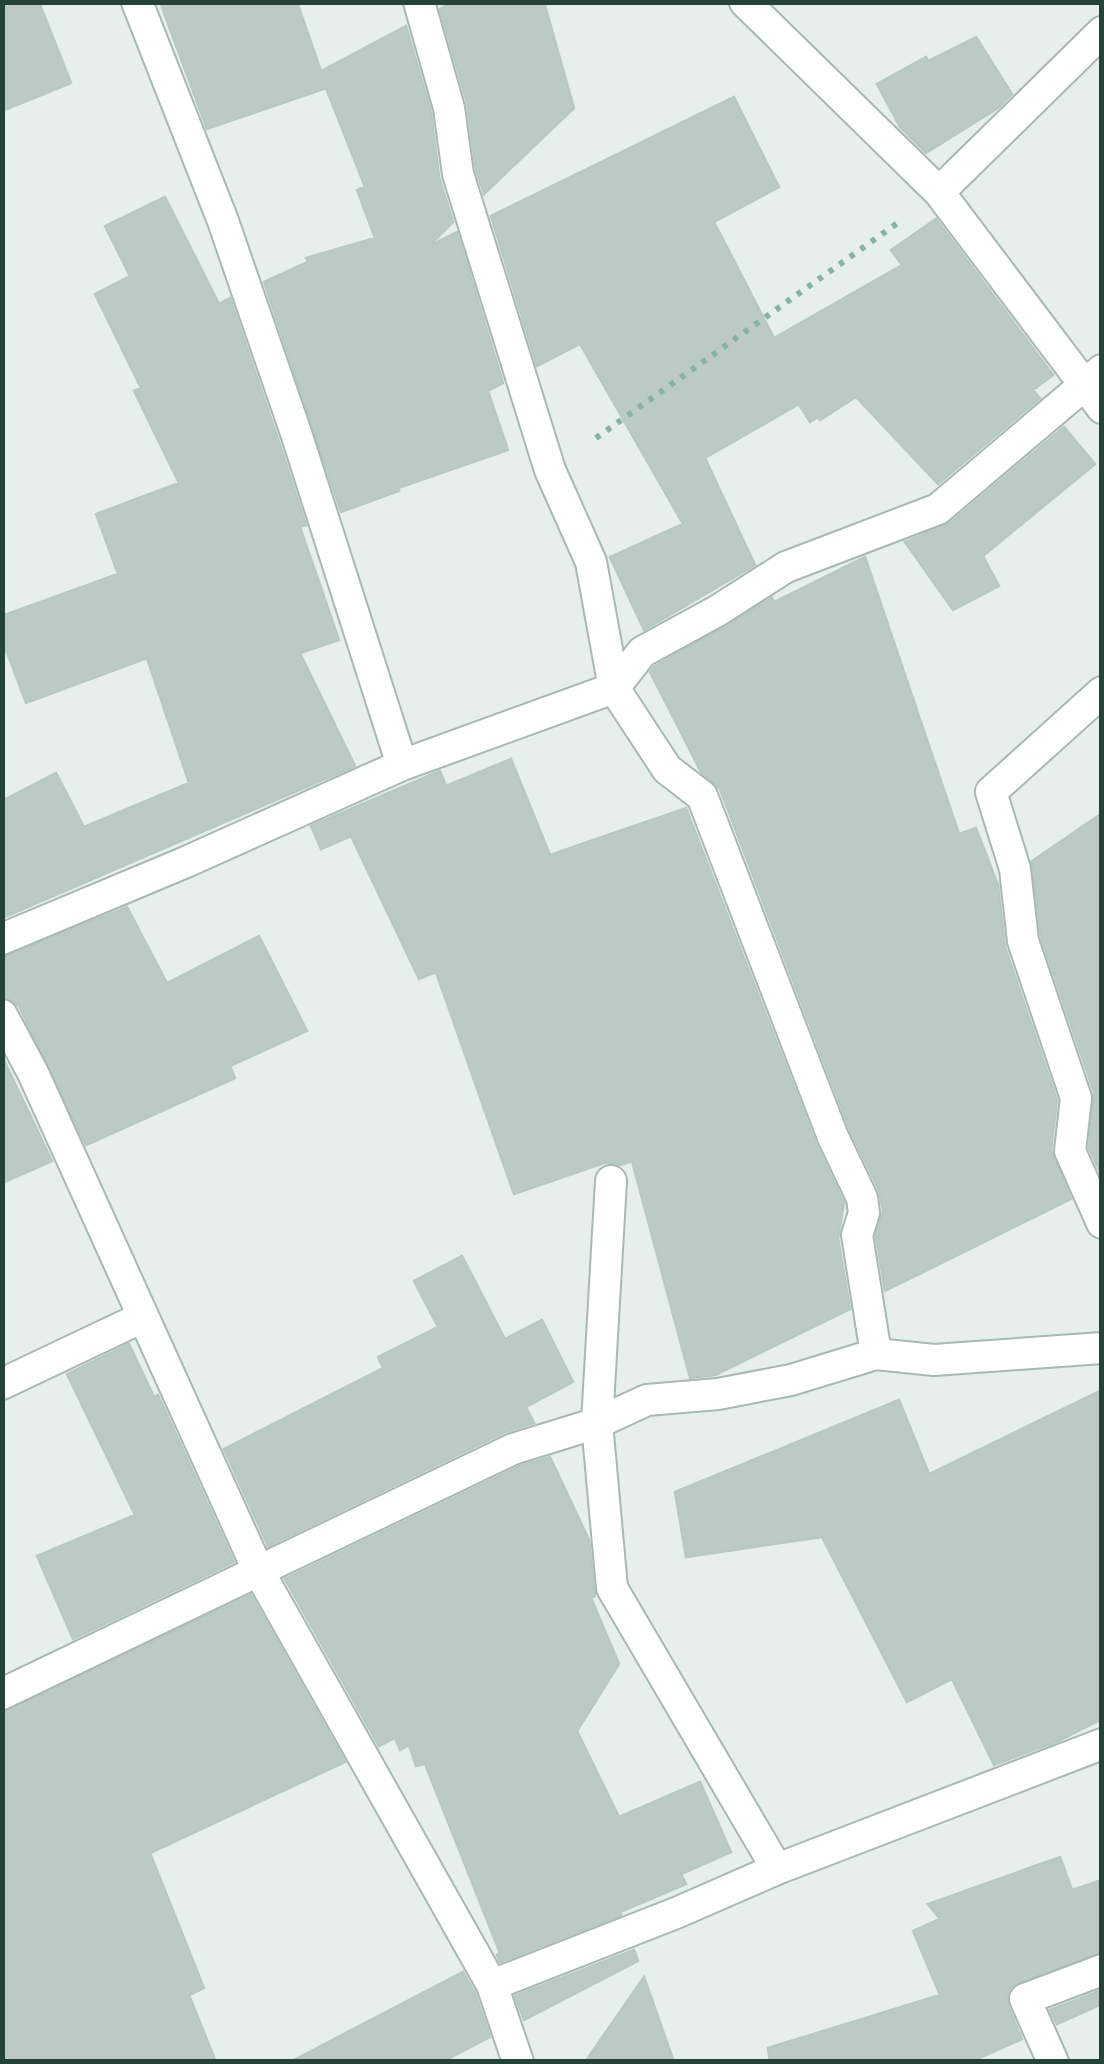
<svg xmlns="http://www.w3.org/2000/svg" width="1104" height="2064" font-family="Ubuntu,sans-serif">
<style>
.building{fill:#bbcac4;stroke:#b8c9c2;stroke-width:2.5}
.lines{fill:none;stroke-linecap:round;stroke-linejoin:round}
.minor-casing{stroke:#a8b8b2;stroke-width:34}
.path{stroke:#86b3a5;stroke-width:6;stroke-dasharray:5 8;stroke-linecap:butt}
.minor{stroke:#fff;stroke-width:30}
</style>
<rect width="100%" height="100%" fill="#e6efeb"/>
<path class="building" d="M 2,2 L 39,2 L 71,83 L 2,111 Z
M 160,2 L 297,2 L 321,71 L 406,26 L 431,112 L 439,177 L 453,222 L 429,246 L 457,232 L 503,383 L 488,391 L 508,450 L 398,488 L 399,491 L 341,512 L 264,282 L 308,262 L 306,258 L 375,238 L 357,190 L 365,187 L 326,88 L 207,129 Z
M 452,2 L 544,2 L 574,108 L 484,194 L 476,170 L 467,103 L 440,9 Z
M 976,37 L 1012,94 L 998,108 L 926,153 L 900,127 L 877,84 L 926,57 L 928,61 Z
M 734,97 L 779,187 L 714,222 L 774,338 L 902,265 L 891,250 L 936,219 L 1053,375 L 1033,390 L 1040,398 L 938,484 L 856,397 L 820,420 L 818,417 L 810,422 L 799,404 L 705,458 L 755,565 L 644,630 L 610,557 L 683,524 L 580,344 L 537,366 L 491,216 Z
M 165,197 L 219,304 L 230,298 L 278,439 L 306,525 L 300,527 L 339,640 L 300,653 L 355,766 L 2,918 L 2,801 L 56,773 L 84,827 L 189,783 L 147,658 L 26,703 L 2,639 L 2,616 L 118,574 L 96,514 L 179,483 L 134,391 L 141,388 L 95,294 L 130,276 L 105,226 Z
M 1064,427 L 1095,464 L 983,556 L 999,586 L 953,610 L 905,542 L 950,523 Z
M 865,557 L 959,834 L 976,828 L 998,885 L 1005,947 L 1057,1100 L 1051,1150 L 1071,1199 L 885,1291 L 876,1236 L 883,1211 L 879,1190 L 850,1130 L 720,789 L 701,772 L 650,672 L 654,667 L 772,598 L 774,602 Z
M 511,759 L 550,855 L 686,808 L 816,1144 L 844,1203 L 838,1238 L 850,1309 L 715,1375 L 690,1378 L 632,1161 L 621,1165 L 604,1163 L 514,1194 L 436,972 L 419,979 L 351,836 L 321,849 L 311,826 L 440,771 L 446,786 Z
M 1102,813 L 1102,1176 L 1089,1148 L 1094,1092 L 1041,937 L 1032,861 Z
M 127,907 L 167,983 L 259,936 L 307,1031 L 230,1066 L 235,1078 L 86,1145 L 19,1006 L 2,996 L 2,957 Z
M 2,1056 L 52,1161 L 2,1183 Z
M 462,1256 L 505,1339 L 542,1320 L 573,1382 L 526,1407 L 534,1423 L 505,1432 L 268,1546 L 224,1449 L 383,1368 L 378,1357 L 438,1327 L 414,1281 Z
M 129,1344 L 154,1397 L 158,1395 L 234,1562 L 73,1639 L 37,1556 L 135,1515 L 67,1374 Z
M 1102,1390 L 1102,1719 L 1058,1741 L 994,1765 L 952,1679 L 907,1702 L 822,1537 L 686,1557 L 675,1492 L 899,1400 L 929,1474 Z
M 550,1457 L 589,1540 L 595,1596 L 591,1598 L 619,1664 L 577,1731 L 619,1817 L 700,1782 L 731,1852 L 681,1874 L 686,1884 L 620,1912 L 621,1915 L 500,1962 L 497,1955 L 500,1953 L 425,1764 L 416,1766 L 409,1745 L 400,1750 L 395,1738 L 379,1746 L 285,1579 L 520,1466 Z
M 251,1595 L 345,1762 L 150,1853 L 204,1988 L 189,1995 L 216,2062 L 2,2062 L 2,1712 Z
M 1060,1857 L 1072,1890 L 1102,1880 L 1102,1952 L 1011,1987 L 1007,1996 L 1008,2006 L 1022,2039 L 970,2062 L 770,2062 L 768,2048 L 940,1995 L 913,1931 L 940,1919 L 928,1904 Z
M 634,1950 L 638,1961 L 524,2020 L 515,1996 Z
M 463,1972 L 475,1993 L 490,2037 L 442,2062 L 290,2062 Z
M 644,1977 L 674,2062 L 585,2062 Z
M 1102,1990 L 1102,2004 L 1057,2024 L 1050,2010 Z"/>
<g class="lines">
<g class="minor-casing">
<path id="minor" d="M 137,2 L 223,221 L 296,433 L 402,765
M 419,2 L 449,108 L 458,174 L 550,470 L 591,562 L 614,688 L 667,769 L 702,796 L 833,1137 L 862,1198 L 864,1213 L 857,1235 L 876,1354
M 745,2 L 939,192 L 1102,408
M 939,192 L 1102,32
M 1102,692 L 991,792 L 1015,869 L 1023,941 L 1076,1098 L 1070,1151 L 1102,1223
M 2,939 L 186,862 L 402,765 L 614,688 L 642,652 L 717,611 L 786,567 L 938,509 L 1102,370
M 2,1015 L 33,1073 L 258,1570 L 492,1985 L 518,2062
M 611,1181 L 597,1423 L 612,1588 L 777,1869
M 2,1384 L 143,1317
M 2,1694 L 513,1449 L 597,1423 L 647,1400 L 718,1394 L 791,1380 L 876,1354 L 934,1360 L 1102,1348
M 492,1985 L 676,1913 L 777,1869 L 1102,1744
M 1053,2062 L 1025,1999 L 1102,1970"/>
</g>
<path class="path" d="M 596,438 L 899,222"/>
<use href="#minor" class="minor"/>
</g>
<rect width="1104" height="2064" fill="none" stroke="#24423a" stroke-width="10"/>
</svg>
